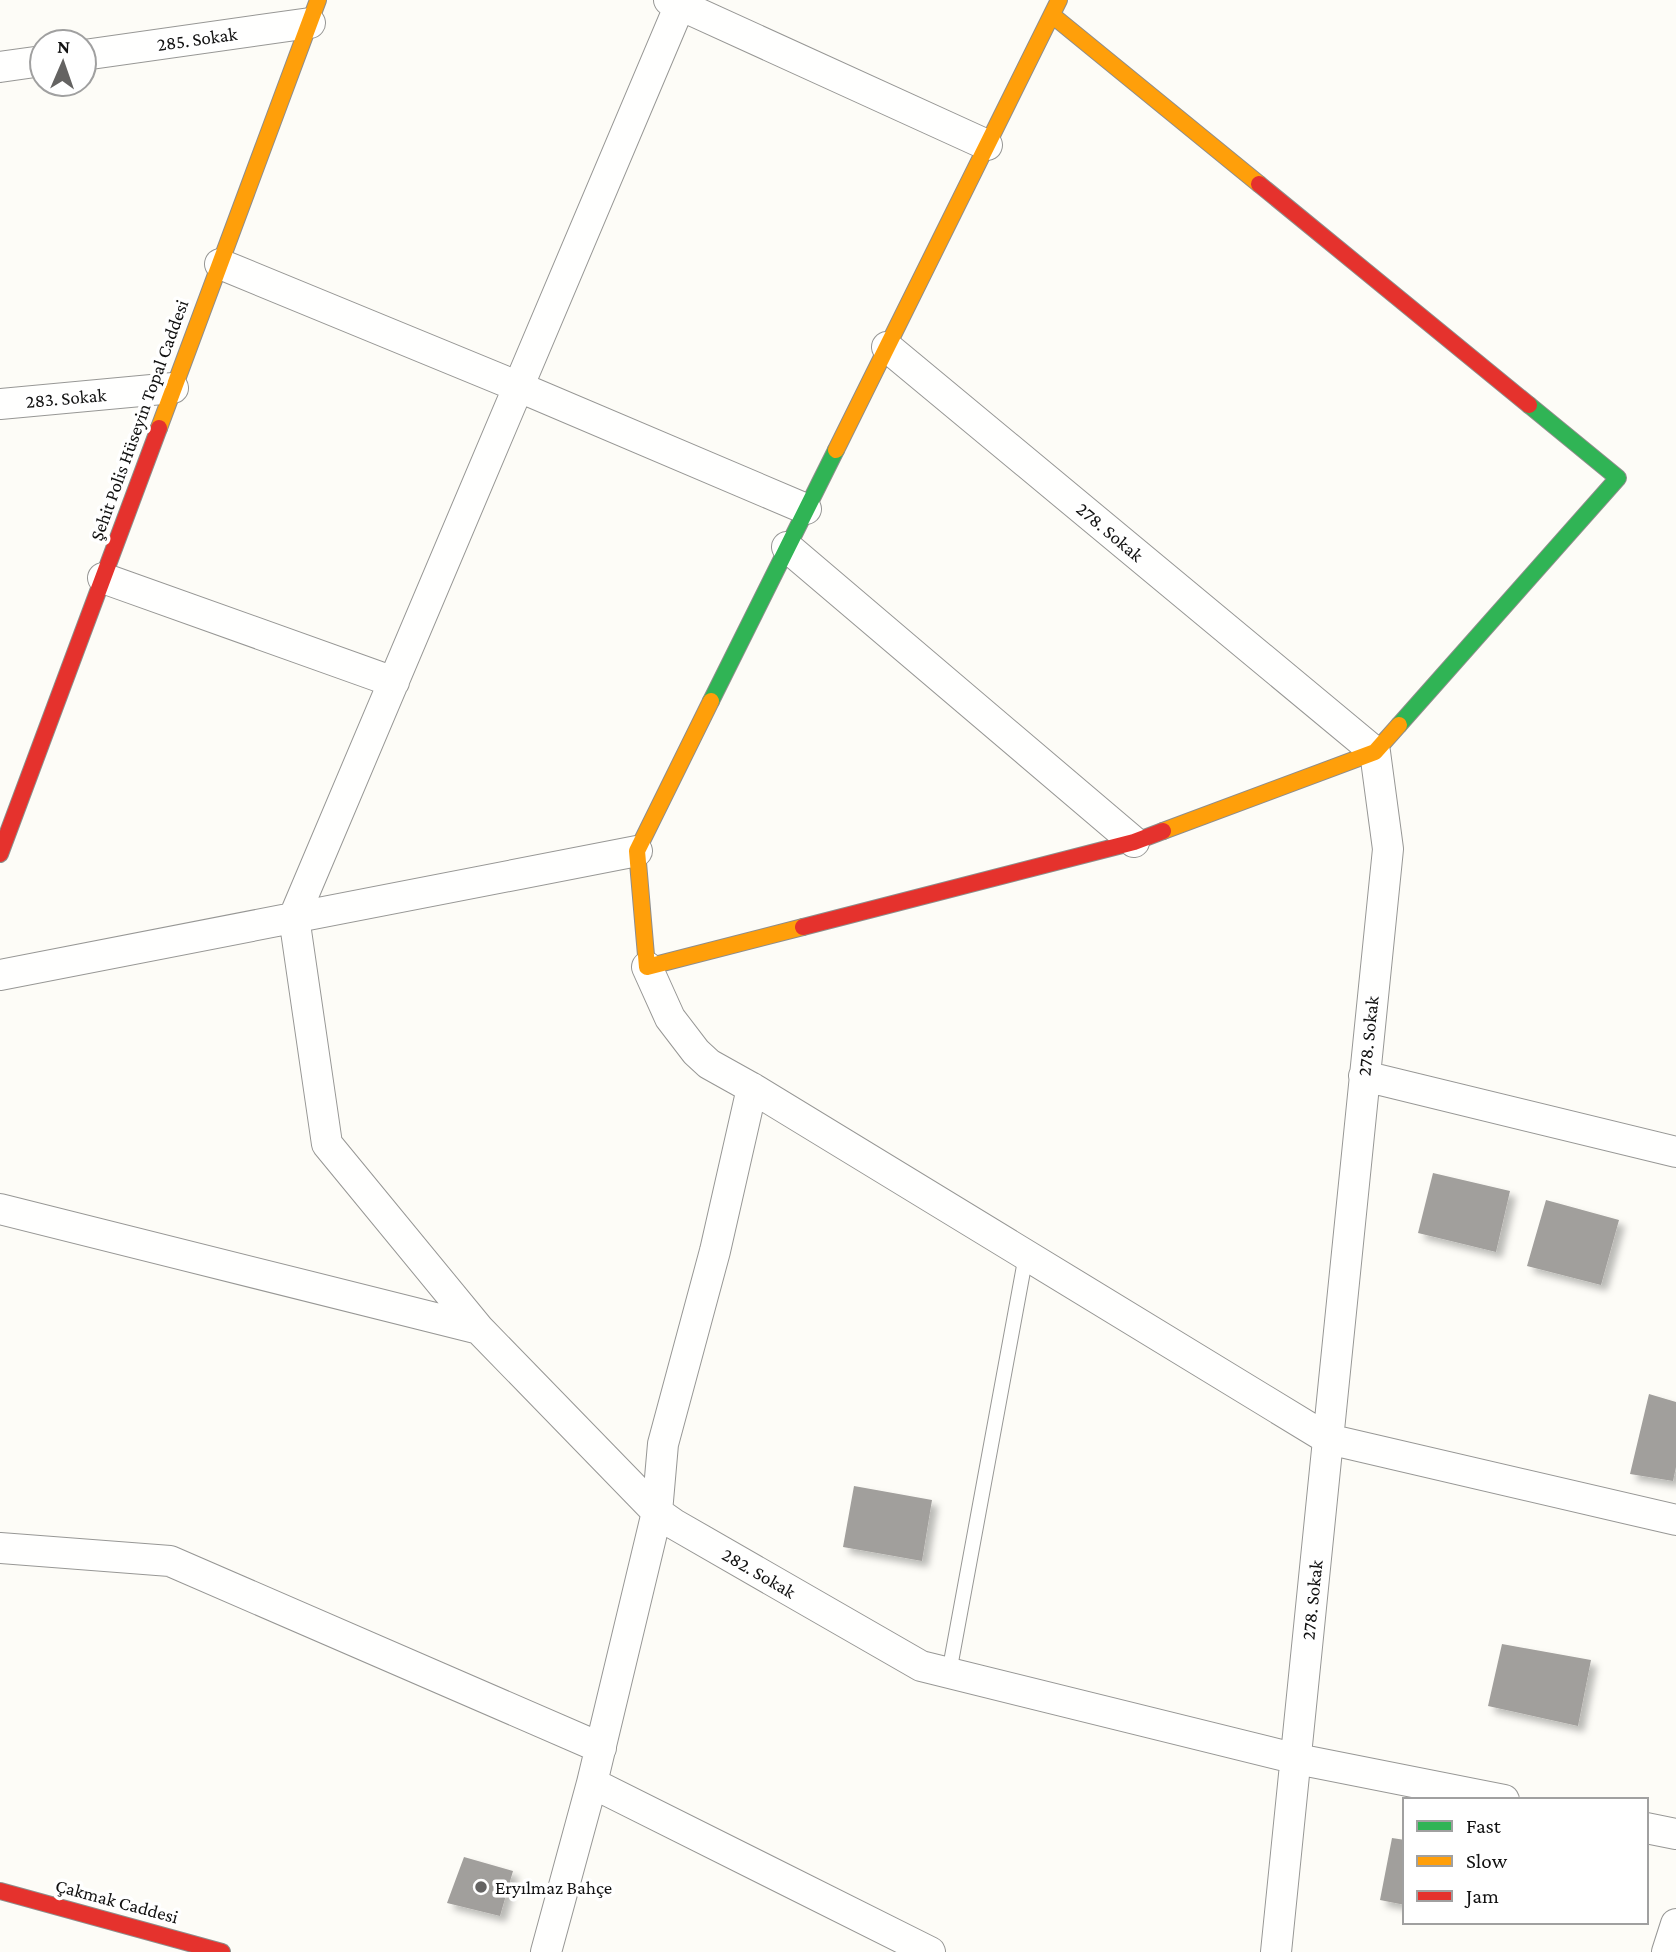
<svg xmlns="http://www.w3.org/2000/svg" width="1676" height="1952" font-family="'Crimson Pro',serif">
<style>
.building{fill:#a19f9c;filter:url(#shadow)}
.lines{fill:none;stroke-linecap:round;stroke-linejoin:round}
.lane-casing{stroke:#979795;stroke-width:16}
.street-casing{stroke:#979795;stroke-width:32}
.fast-casing{stroke:#8e8d8b;stroke-width:18}
.slow-casing{stroke:#8e8d8b;stroke-width:18}
.jam-casing{stroke:#8e8d8b;stroke-width:18}
.lane{stroke:#fffffe;stroke-width:14}
.street{stroke:#fffffe;stroke-width:30}
.fast{stroke:#30b455;stroke-width:16}
.slow{stroke:#ff9f0a;stroke-width:16}
.jam{stroke:#e5322d;stroke-width:16}
.poi-dot{fill:#646362;stroke:#fff;stroke-width:2.5}
.labels{text-anchor:middle;dominant-baseline:central;stroke-width:7;stroke-linejoin:round;paint-order:stroke}
.street-label{font-size:19px;fill:#111;stroke:#fff}
.poi-label{font-size:19px;fill:#111;stroke:#fff;text-anchor:start}
</style>
<defs>
<filter id="shadow"><feDropShadow dx="6" dy="6" stdDeviation="3.5" flood-color="#0004"/></filter>
</defs>
<rect width="100%" height="100%" fill="#fdfcf7"/>
<path class="building" d="M 1433,1173 L 1510,1191 L 1496,1252 L 1418,1233 Z
M 1546,1200 L 1619,1220 L 1601,1285 L 1527,1266 Z
M 1649,1394 L 1676,1402 L 1676,1467 L 1673,1481 L 1630,1474 Z
M 854,1486 L 932,1500 L 922,1561 L 843,1547 Z
M 1502,1644 L 1591,1660 L 1578,1726 L 1488,1706 Z
M 1392,1838 L 1405,1840 L 1405,1905 L 1380,1900 Z
M 464,1857 L 513,1871 L 500,1916 L 447,1903 Z"/>
<g class="lines">
<g class="lane-casing">
<path id="lane" d="M 949,1673 L 1026,1255"/>
</g>
<g class="street-casing">
<path id="street" d="M 669,0 L 987,145
M 84,55 L 310,23
M 0,67 L 42,61
M 220,264 L 519,387 L 806,509
M 887,347 L 1375,752 L 1388,849 L 1276,1952
M 0,404 L 173,388
M 787,547 L 1134,842
M 103,578 L 394,682
M 647,967 L 670,1018 L 696,1052 L 709,1064 L 752,1088 L 1328,1439 L 1676,1520
M 0,975 L 637,851
M 1364,1076 L 1676,1152
M 0,1209 L 479,1329
M 657,1512 L 479,1329 L 327,1144 L 294,917 L 682,0
M 657,1512 L 663,1444 L 715,1251 L 752,1088
M 0,1548 L 170,1561 L 601,1748
M 592,1783 L 930,1952
M 1646,1828 L 1676,1834
M 546,1952 L 592,1783 L 657,1512 L 674,1524 L 921,1666 L 1297,1759 L 1504,1800
M 1667,1952 L 1676,1924"/>
</g>
<g class="fast-casing">
<path id="fast" d="M 711,701 L 836,450
M 1399,725 L 1618,478 L 1529,405"/>
</g>
<g class="slow-casing">
<path id="slow" d="M 1052,15 L 1259,184
M 159,428 L 318,0
M 836,450 L 1059,0
M 711,701 L 637,851 L 647,967 L 803,927
M 1163,831 L 1375,752 L 1399,725"/>
</g>
<g class="jam-casing">
<path id="jam" d="M 1259,184 L 1529,405
M 0,854 L 159,428
M 803,927 L 1134,842 L 1163,831
M 0,1891 L 222,1952"/>
</g>
<use href="#lane" class="lane"/>
<use href="#street" class="street"/>
<use href="#fast" class="fast"/>
<use href="#slow" class="slow"/>
<use href="#jam" class="jam"/>
</g>
<circle class="poi-dot" cx="481" cy="1887" r="7"/>
<g class="labels">
<g class="street-label">
<text transform="translate(197 39) rotate(-8)">285. Sokak</text>
<text transform="translate(66 398) rotate(-5)">283. Sokak</text>
<text transform="translate(139 420) rotate(-70)">Şehit Polis Hüseyin Topal Caddesi</text>
<text transform="translate(1110 532) rotate(40)">278. Sokak</text>
<text transform="translate(1368 1036) rotate(-84)">278. Sokak</text>
<text transform="translate(759 1573) rotate(30)">282. Sokak</text>
<text transform="translate(1312 1600) rotate(-84)">278. Sokak</text>
<text transform="translate(117 1901) rotate(15)">Çakmak Caddesi</text>
</g>
<g class="poi-label">
<text x="495" y="1887">Eryılmaz Bahçe</text>
</g>
</g>
<rect x="1403" y="1798" width="245" height="126" fill="#ffffff" stroke="#a0a0a0" stroke-width="2"/>
<rect x="1417" y="1821" width="35" height="10" fill="#30b455" stroke="#a0a0a0" stroke-width="2"/>
<text x="1466" y="1833" font-size="21" fill="#111111">Fast</text>
<rect x="1417" y="1856" width="35" height="10" fill="#ff9f0a" stroke="#a0a0a0" stroke-width="2"/>
<text x="1466" y="1868" font-size="21" fill="#111111">Slow</text>
<rect x="1417" y="1891" width="35" height="10" fill="#e5322d" stroke="#a0a0a0" stroke-width="2"/>
<text x="1466" y="1903" font-size="21" fill="#111111">Jam</text>
<g transform="translate(63 63) rotate(2)"><circle r="33" fill="#ffffff" stroke="#a0a0a0" stroke-width="2"/>
<path d="M0-5L12 26L0 18L-12 26Z" fill="#646362"/>
<text y="-10" font-size="19" font-weight="bold" text-anchor="middle" fill="#111111">N</text>
</g>
</svg>
